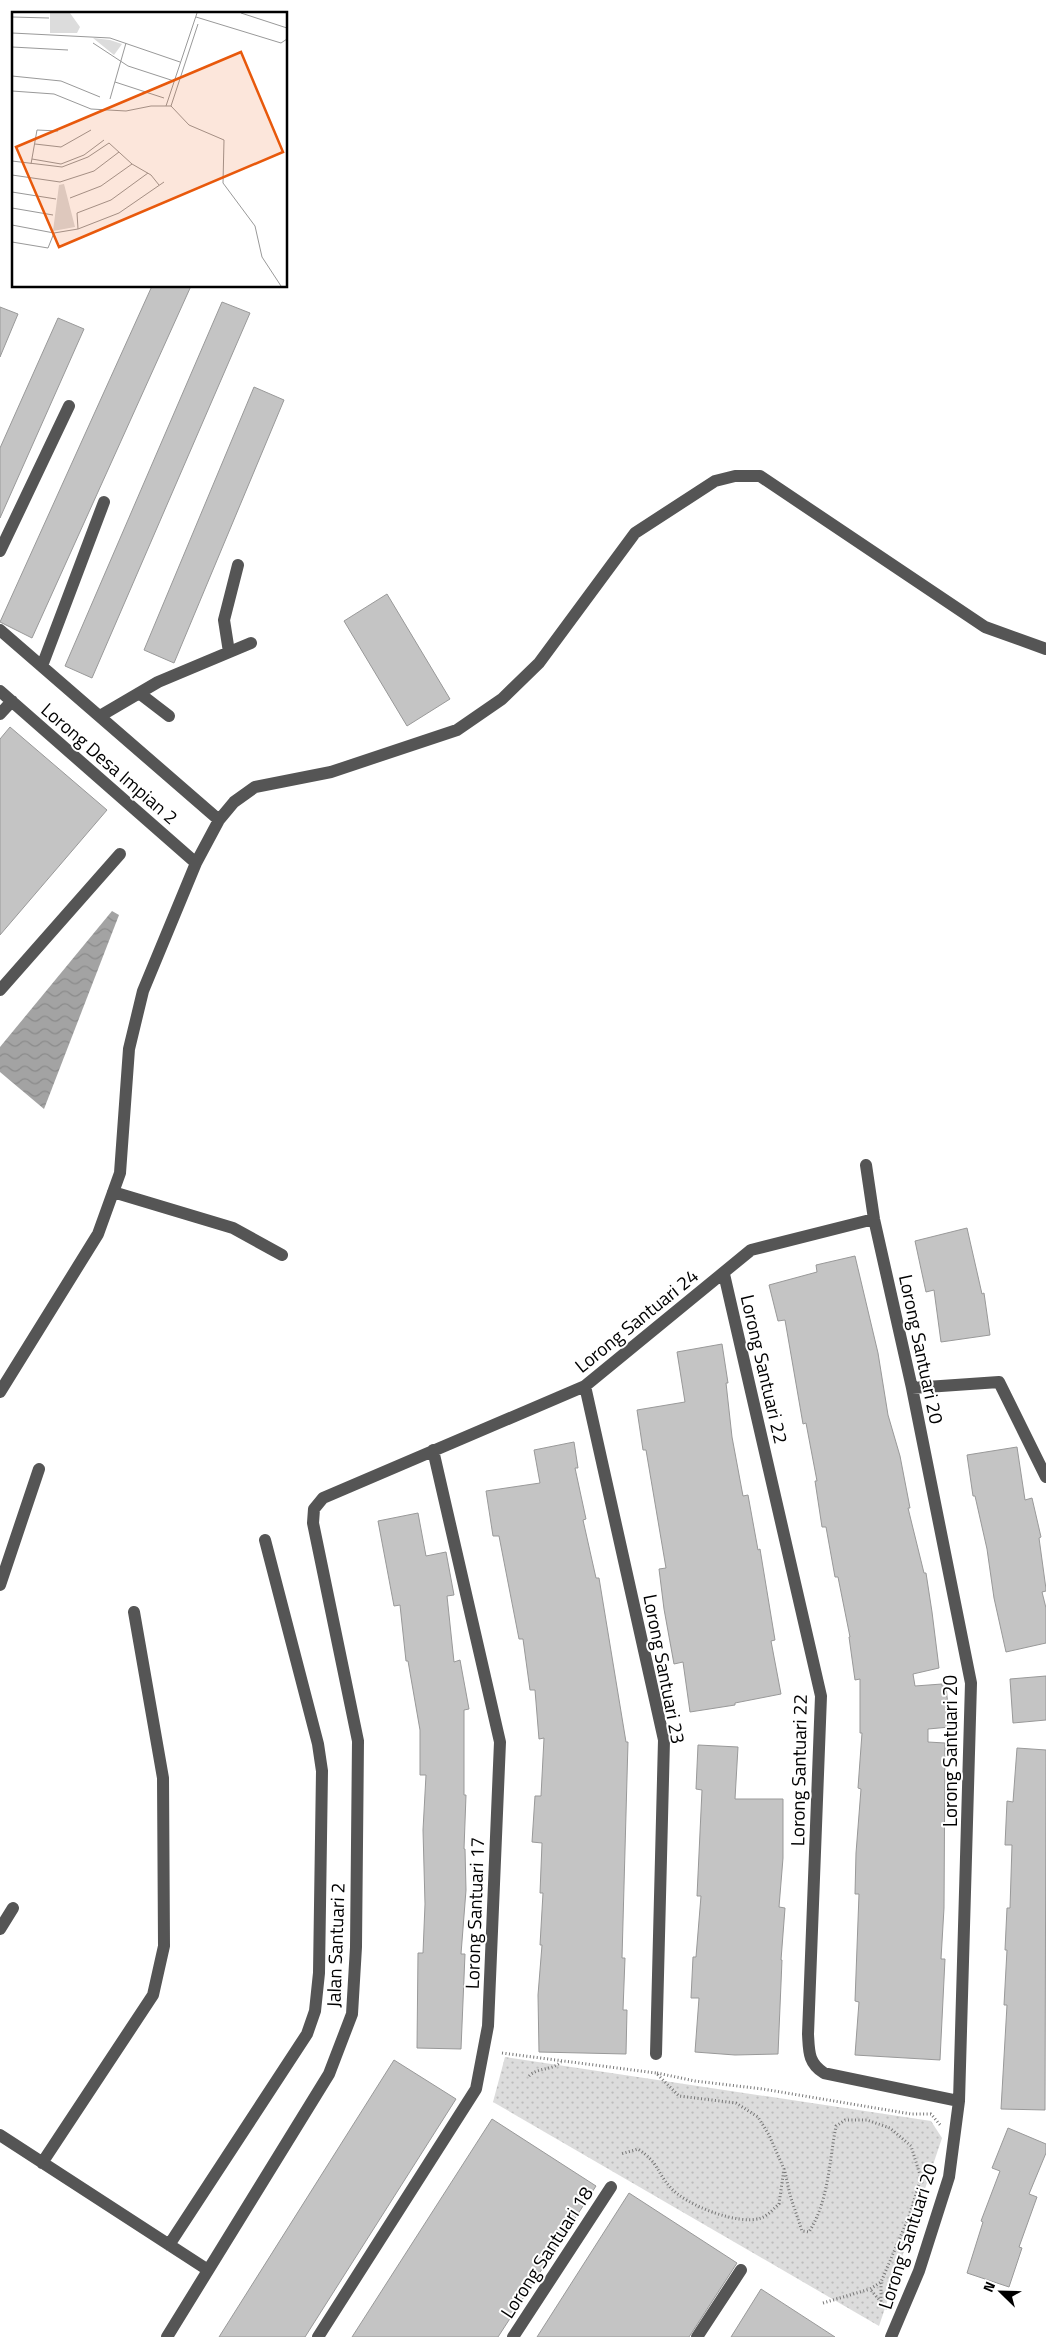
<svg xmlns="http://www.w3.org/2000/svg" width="1046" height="2337" font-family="'Titillium Web',sans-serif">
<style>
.grass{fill:url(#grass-dots)}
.water{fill:url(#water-waves)}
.building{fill:#c4c4c4;stroke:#999}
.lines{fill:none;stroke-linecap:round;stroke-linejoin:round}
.path{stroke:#777;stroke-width:3;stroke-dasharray:1 2.5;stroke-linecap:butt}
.minor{stroke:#555;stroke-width:12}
.labels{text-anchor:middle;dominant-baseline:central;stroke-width:4;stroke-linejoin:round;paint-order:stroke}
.street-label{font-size:19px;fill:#000;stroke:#fff}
.inset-road{fill:none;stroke:#999;stroke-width:1}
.view{fill:#e8590c;fill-opacity:0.15;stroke:#e8590c;stroke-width:2.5}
.inset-edge{fill:none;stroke:#000;stroke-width:2.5}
</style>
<defs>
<pattern id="grass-dots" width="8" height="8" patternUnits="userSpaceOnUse" patternTransform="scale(1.25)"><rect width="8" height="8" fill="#dcdcdc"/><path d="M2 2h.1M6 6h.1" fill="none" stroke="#bbb" stroke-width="1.8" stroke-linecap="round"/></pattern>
<pattern id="water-waves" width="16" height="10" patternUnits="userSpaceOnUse" patternTransform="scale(1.25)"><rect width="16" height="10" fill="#a3a3a3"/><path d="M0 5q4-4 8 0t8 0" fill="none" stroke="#8b8b8b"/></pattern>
</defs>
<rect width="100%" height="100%" fill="#fff"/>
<path class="grass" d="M 505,2057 L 931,2121 L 942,2138 L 879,2326 L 493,2102 Z"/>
<path class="water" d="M 112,911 L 119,915 L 44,1109 L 0,1072 L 0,1047 Z"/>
<path class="building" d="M 152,286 L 191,286 L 32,638 L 0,622 Z
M 222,302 L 250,313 L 92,678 L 65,666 Z
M 0,307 L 18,314 L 0,357 Z
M 58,318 L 84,329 L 0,518 L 0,448 Z
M 254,387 L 284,400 L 174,663 L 144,650 Z
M 387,594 L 450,699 L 407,726 L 344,621 Z
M 10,727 L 107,810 L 0,935 L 0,739 Z
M 967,1228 L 982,1294 L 984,1293 L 990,1335 L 941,1342 L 934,1290 L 926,1292 L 915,1241 Z
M 855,1256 L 878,1353 L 888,1415 L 900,1456 L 910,1508 L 908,1508 L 924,1573 L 926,1573 L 932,1612 L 939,1668 L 913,1674 L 915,1686 L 942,1684 L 942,1686 L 946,1686 L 950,1727 L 928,1729 L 928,1742 L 945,1743 L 944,1908 L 941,1959 L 945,1959 L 940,2060 L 855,2055 L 859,2002 L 855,2001 L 859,1894 L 855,1894 L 856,1853 L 861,1789 L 858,1788 L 862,1733 L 860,1733 L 860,1679 L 855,1680 L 849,1637 L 850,1637 L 838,1577 L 835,1577 L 826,1527 L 822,1527 L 815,1481 L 817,1481 L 806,1423 L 803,1424 L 785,1320 L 778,1321 L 769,1285 L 817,1272 L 816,1265 Z
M 722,1344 L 728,1383 L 726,1383 L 732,1437 L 743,1496 L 748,1495 L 758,1550 L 760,1549 L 775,1640 L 771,1641 L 781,1694 L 735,1703 L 735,1705 L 690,1712 L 683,1662 L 674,1664 L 664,1609 L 659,1569 L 666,1568 L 646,1450 L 643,1450 L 637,1410 L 685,1402 L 677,1352 Z
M 574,1442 L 578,1468 L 575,1468 L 586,1519 L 583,1520 L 596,1578 L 599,1578 L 626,1742 L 628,1742 L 622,1958 L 625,1958 L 623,2010 L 627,2010 L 626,2054 L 539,2052 L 538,1995 L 542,1945 L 540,1945 L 543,1893 L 540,1893 L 542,1843 L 532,1842 L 535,1796 L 541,1796 L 544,1738 L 539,1739 L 535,1690 L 530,1690 L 523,1639 L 519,1639 L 499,1536 L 493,1536 L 486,1491 L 540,1483 L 534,1450 Z
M 1017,1447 L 1025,1500 L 1032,1498 L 1041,1537 L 1039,1538 L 1046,1589 L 1046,1591 L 1042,1592 L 1046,1608 L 1046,1643 L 1006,1652 L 994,1598 L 987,1549 L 975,1496 L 973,1496 L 967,1455 Z
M 418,1513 L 426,1556 L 446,1552 L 454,1595 L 447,1596 L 454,1662 L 460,1660 L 469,1709 L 464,1710 L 464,1795 L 466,1795 L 464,1849 L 465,1849 L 466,1890 L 461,1954 L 465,1954 L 461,2049 L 417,2048 L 418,1953 L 423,1953 L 425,1904 L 423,1830 L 426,1775 L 420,1775 L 420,1730 L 408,1661 L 406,1661 L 400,1605 L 394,1606 L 378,1521 Z
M 1046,1676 L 1046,1720 L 1013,1723 L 1010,1679 Z
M 698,1745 L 738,1747 L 735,1799 L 783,1799 L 783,1858 L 779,1907 L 785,1908 L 781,1960 L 782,1960 L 778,2054 L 735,2055 L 695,2052 L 699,1998 L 691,1998 L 693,1957 L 696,1957 L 701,1896 L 697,1896 L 702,1790 L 696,1789 Z
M 1017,1748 L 1046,1750 L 1045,2110 L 1001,2109 L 1007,2005 L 1004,2005 L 1007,1950 L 1005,1950 L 1007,1908 L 1010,1908 L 1012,1845 L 1005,1845 L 1007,1801 L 1013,1802 Z
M 394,2060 L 456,2099 L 305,2337 L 219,2337 Z
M 492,2119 L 596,2186 L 498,2337 L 352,2337 Z
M 1008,2128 L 1046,2144 L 1046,2153 L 1029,2194 L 1037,2197 L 1019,2247 L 1022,2248 L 1009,2287 L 967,2273 L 983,2222 L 981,2221 L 1000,2171 L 992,2168 Z
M 629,2193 L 737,2263 L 689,2337 L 537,2337 Z
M 761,2289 L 835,2337 L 731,2337 Z"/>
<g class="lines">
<path class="path" d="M 502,2053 L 656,2073 L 679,2096 L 736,2103 L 758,2117 L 769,2135 L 784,2169 L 779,2204 C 774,2208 768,2216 761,2218 C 739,2226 685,2205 670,2187 C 656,2171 659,2163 638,2149 L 621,2154
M 657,2073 L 695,2081 L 763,2089 L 911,2114 L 931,2114 L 941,2126
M 529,2076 C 538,2067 551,2071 561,2062
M 785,2172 L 790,2195 L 802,2231 L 809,2232 C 829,2200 829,2162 836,2126 L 845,2120 L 867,2120 L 890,2128 L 911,2146 L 921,2178 L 908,2219 L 881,2282 L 881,2302 L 887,2309
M 881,2302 L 870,2289 L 881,2282
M 823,2303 L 870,2289"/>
<path class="minor" d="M 0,551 L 69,406
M 0,630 L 219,820
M 229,652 L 224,620 L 238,565
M 42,666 L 104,502
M 0,691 L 196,863
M 139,693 L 169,716
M 0,714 L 12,701
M 100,716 L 158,682 L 251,643
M 0,990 L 120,854
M 866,1165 L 874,1219 L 912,1388 L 971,1683 L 959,2101 L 949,2177 L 919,2271 L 891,2337
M 113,1192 L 233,1228 L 282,1255
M 724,1274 L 821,1696 L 808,2034 C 809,2051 808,2063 824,2073 L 959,2101
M 585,1386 L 664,1740 L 656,2054
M 912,1388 L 999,1382 L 1046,1477
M 0,1392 L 98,1234 L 120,1173 L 129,1049 L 143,991 L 196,863 L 219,820 L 234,802 L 255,787 L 331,772 L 457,730 L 502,699 L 539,663 L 635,533 L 715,481 L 735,476 L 760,476 L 985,627 L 1046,649
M 0,1585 L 39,1469
M 0,1929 L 13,1908
M 0,2135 L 208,2270
M 42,2163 L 153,1995 L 164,1946 L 163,1778 L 134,1612
M 169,2245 L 307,2034 L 315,2011 L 319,1973 L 322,1771 L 318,1744 L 265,1540
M 167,2337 L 329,2074 L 352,2014 L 356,1947 L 358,1741 L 313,1523 L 314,1509 L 323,1498 L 585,1386 L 751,1250 L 874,1219
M 318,2337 L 476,2089 L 488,2026 L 500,1742 L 433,1450
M 513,2337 L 611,2187
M 697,2337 L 741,2270"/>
</g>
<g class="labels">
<g class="street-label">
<text transform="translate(110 763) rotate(41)">Lorong Desa Impian 2</text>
<text transform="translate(636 1320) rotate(-39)">Lorong Santuari 24</text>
<text transform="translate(922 1349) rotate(78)">Lorong Santuari 20</text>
<text transform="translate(765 1369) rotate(77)">Lorong Santuari 22</text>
<text transform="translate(665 1669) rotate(79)">Lorong Santuari 23</text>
<text transform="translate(949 1751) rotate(-90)">Lorong Santuari 20</text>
<text transform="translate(798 1770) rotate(-89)">Lorong Santuari 22</text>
<text transform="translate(474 1913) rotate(-88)">Lorong Santuari 17</text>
<text transform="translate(335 1945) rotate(-88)">Jalan Santuari 2</text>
<text transform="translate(907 2236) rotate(-72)">Lorong Santuari 20</text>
<text transform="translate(546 2252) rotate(-57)">Lorong Santuari 18</text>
</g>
</g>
<g transform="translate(12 12)">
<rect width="275" height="275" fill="#fff"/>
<path d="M 38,1 L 58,1 L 68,15 L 65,21 L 38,21 ZM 81,26 L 98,28 L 110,32 L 102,43 ZM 52,172 L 63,215 L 41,219 L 47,173 Z" fill="#dcdcdc"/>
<path class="inset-road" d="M 229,1 L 275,16M 0,5 L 37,6M 184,5 L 269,31 L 275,27M 0,21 L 98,26 L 168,50M 81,31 L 116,54 L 162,69M 0,35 L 56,38M 0,64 L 49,69 L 88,85M 103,70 L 152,86M 0,79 L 42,82 L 79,97 L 114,99 L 139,94 L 159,94 L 177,113 L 212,128 L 211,171 L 243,214 L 250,245 L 269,274M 98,87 L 114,31M 154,94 L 185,1M 159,94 L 186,12M 23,132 L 49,135 L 79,118M 20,147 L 49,152 L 72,143 L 92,128M 0,149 L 50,155 L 76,145 L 97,131 L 120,152 L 139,163 L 147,173M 19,152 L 25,118 L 46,119M 0,163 L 48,170 L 82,159 L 107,140M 0,180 L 44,187M 58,186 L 89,174 L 120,152M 0,196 L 41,203M 0,213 L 42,221 L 66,217 L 107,201 L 152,170M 66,217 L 65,201 L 99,188 L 136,161M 0,230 L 36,236 L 42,221"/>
<path class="view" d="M 229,40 L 271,140 L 47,235 L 4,135 Z"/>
<rect width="275" height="275" class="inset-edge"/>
</g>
<g transform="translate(1001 2292) rotate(293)" stroke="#ffffff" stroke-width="4" paint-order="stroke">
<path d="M0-4L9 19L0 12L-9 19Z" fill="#000000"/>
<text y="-8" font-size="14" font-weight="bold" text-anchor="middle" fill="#000000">N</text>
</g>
</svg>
